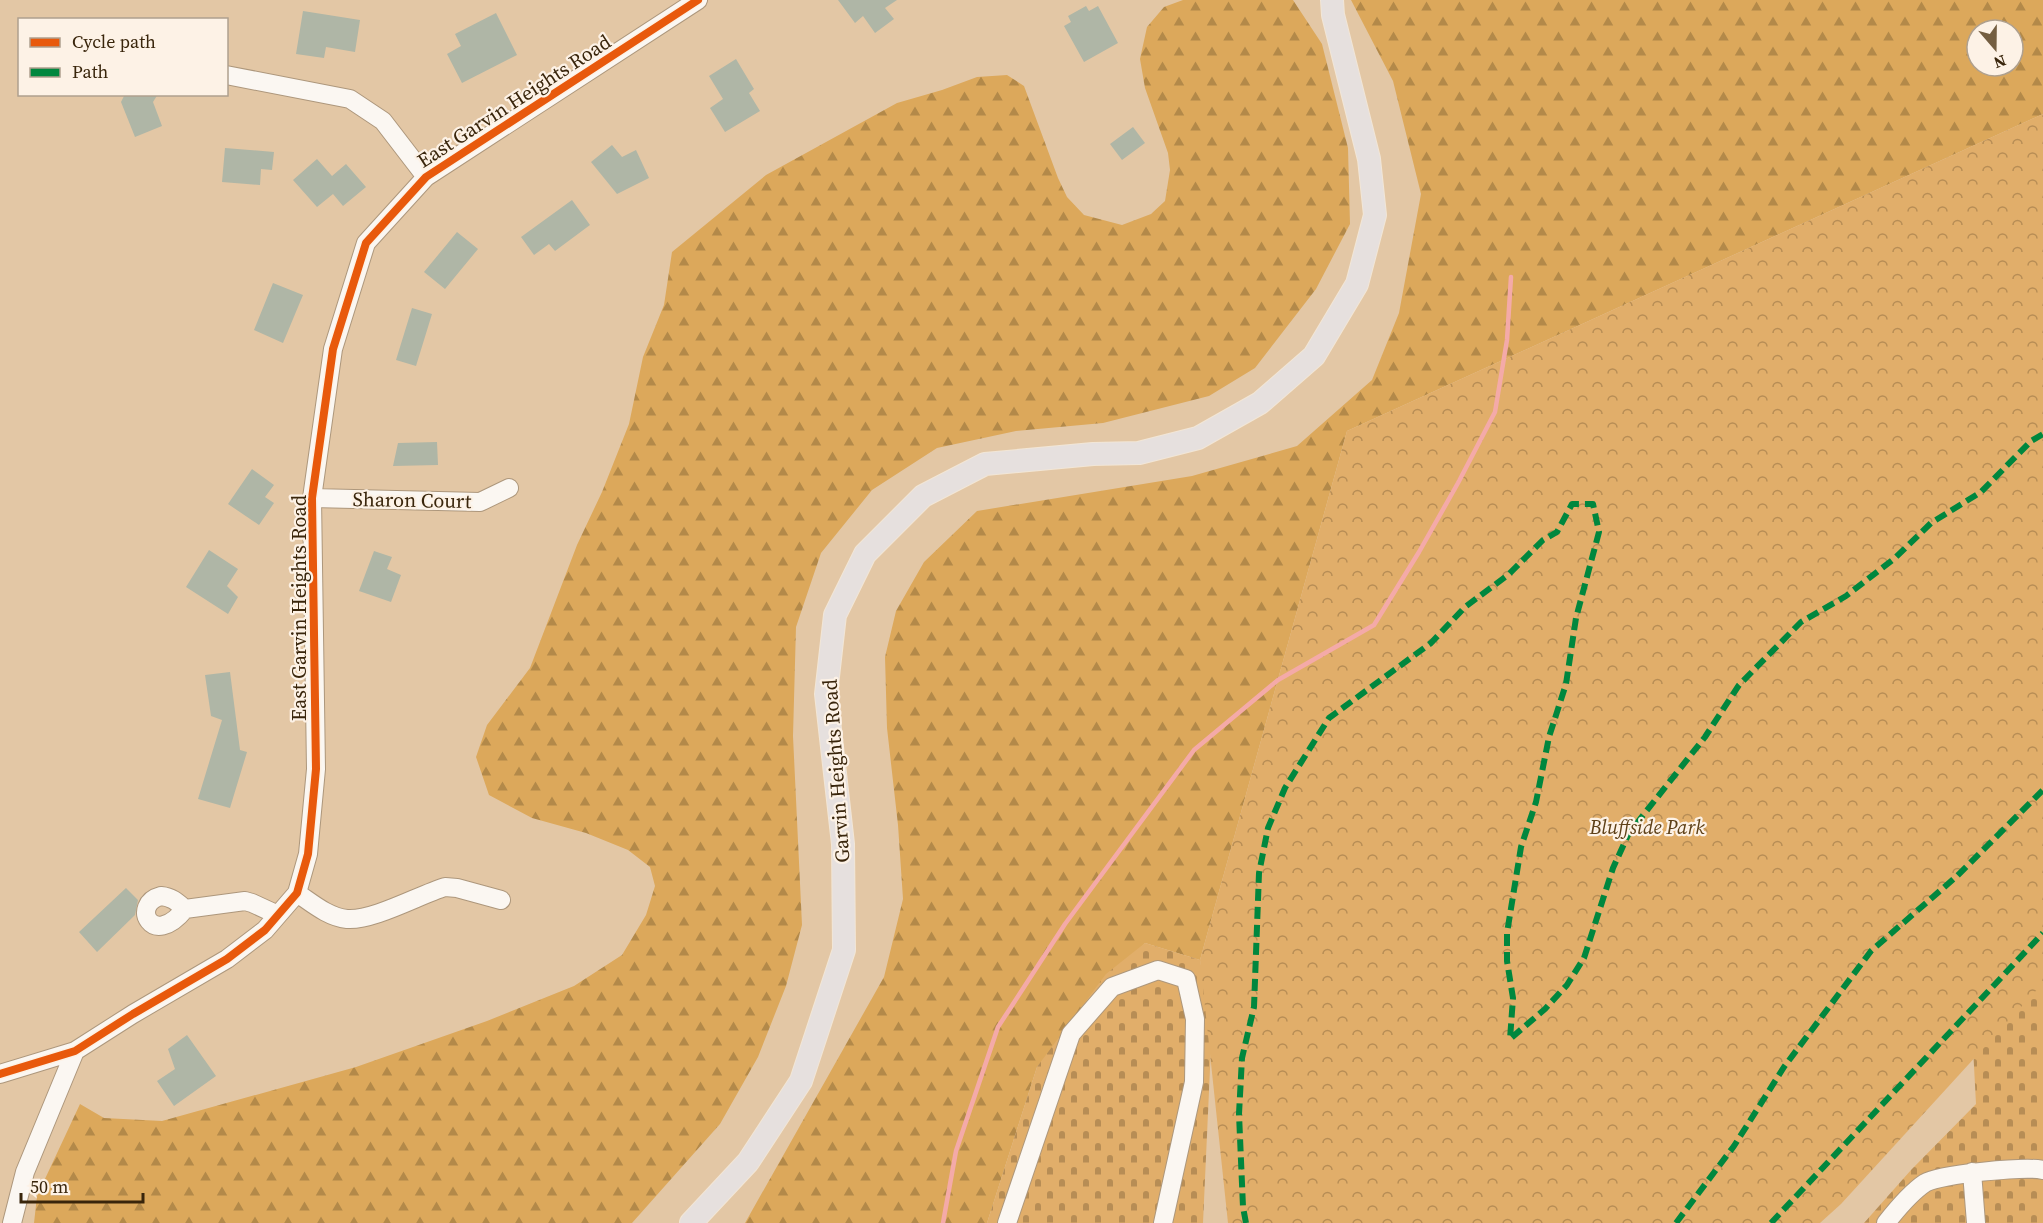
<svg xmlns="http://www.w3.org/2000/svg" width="2043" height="1223" font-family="'Source Serif 4',serif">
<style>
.forest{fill:url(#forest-firs);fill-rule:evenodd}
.cemetery{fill:url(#cemetery-stones)}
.park{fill:url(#park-crowns)}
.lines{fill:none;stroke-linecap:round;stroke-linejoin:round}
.stream{stroke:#f4aaa8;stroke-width:4.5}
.building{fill:#afb6a6}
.minor-casing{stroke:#ad977c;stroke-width:20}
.major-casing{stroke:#f2e6d6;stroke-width:24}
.minor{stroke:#fbf7f2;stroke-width:18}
.major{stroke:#e6e0de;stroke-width:22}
.quiet{stroke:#00873e;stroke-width:6;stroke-dasharray:12 6;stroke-linecap:butt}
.cycleway-casing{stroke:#fdf2e6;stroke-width:11}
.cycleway{stroke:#e8590c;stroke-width:8}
.labels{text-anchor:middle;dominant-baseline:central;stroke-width:4.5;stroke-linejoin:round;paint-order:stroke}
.street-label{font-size:20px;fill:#39250b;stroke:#fdf2e6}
.park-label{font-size:20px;font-style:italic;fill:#5e4017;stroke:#fdf2e6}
</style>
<defs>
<pattern id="forest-firs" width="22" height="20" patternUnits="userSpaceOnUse" patternTransform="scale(1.5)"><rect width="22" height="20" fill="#dca85b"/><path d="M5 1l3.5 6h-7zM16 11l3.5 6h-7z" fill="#b38949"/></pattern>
<pattern id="cemetery-stones" width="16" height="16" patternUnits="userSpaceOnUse" patternTransform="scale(1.5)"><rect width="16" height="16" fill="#e1ae6a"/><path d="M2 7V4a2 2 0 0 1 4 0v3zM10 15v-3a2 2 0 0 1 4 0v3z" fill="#b78d55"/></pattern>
<pattern id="park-crowns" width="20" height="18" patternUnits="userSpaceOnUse" patternTransform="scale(1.5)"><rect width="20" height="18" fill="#e1ae6a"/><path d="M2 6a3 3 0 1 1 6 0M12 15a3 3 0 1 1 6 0" fill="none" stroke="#b78d55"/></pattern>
</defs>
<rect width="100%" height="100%" fill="#e3c7a5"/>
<path class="forest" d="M 1183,0 L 1293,0 L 1322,44 L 1348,148 L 1350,224 L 1316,289 L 1255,368 L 1209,396 L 1103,423 L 1016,431 L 937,448 L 872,490 L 821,553 L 796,627 L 793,736 L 802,925 L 786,986 L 758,1057 L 720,1124 L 632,1223 L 34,1223 L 37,1196 L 80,1104 L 104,1118 L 162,1121 L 356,1067 L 487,1021 L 574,986 L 622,955 L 646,915 L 655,886 L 650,867 L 628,850 L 586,833 L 532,818 L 489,795 L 476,757 L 487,725 L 530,668 L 577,545 L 602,492 L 629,424 L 643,357 L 664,305 L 672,252 L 766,175 L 897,103 L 942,90 L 977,77 L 1007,75 L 1024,86 L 1058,178 L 1067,197 L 1084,215 L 1122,225 L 1151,214 L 1165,201 L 1170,170 L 1168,153 L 1145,88 L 1140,59 L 1147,27 L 1164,7 Z
M 1351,0 L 2043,0 L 2043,114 L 1347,431 L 1200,960 L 1145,943 L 1037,1067 L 987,1223 L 745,1223 L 884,977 L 903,899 L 898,825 L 887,728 L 885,657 L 896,611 L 924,562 L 977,511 L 1192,476 L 1297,446 L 1372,380 L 1399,313 L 1421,194 L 1393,81 ZM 1977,30 L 2013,30 L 2013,66 L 1977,66 Z"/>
<path class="cemetery" d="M 1145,943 L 1200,960 L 1212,1025 L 1203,1223 L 987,1223 L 1037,1067 L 1106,974 Z
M 2043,980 L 2043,1223 L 1864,1223 L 1911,1170 L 1976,1104 L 1973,1047 Z"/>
<path class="park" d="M 2043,114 L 2043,983 L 1841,1204 L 1820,1223 L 1228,1223 L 1200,960 L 1347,431 Z"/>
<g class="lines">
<path class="stream" d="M 943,1223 L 956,1151 L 998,1027 L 1065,924 L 1194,750 L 1278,680 L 1374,625 L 1419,552 L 1458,483 L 1495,412 L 1507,340 L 1511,277"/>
</g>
<path class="building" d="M 838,0 L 897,0 L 885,8 L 894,19 L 875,33 L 863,16 L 855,23 Z
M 1086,6 L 1089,11 L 1098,6 L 1118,43 L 1084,62 L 1064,26 L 1071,22 L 1068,16 Z
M 303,11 L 360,20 L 355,52 L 326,47 L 324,58 L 296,54 Z
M 496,13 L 517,55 L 462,83 L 447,54 L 461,46 L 455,34 Z
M 736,59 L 754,89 L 749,93 L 760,111 L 725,132 L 710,108 L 723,99 L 709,76 Z
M 125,94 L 158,94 L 153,102 L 162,126 L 135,137 L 121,102 Z
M 1133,127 L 1145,143 L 1122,160 L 1110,144 Z
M 612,145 L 622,157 L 636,150 L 649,178 L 617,194 L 591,162 Z
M 225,148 L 274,152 L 272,170 L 261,169 L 260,185 L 222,182 Z
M 317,159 L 332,176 L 346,164 L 366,187 L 343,206 L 333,194 L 317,207 L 293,180 Z
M 572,200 L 590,225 L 555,251 L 549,244 L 534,255 L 521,237 Z
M 457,232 L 478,249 L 445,289 L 424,272 Z
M 273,283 L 303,295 L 283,343 L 254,330 Z
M 412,308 L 432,314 L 416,366 L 396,360 Z
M 437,442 L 438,465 L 393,466 L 398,443 Z
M 252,469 L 274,485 L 265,497 L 274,503 L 259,525 L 228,504 Z
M 209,550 L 238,569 L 227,586 L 238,597 L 228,614 L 186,587 Z
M 374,551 L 392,557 L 387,569 L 401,575 L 391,602 L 359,591 Z
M 230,672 L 240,750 L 247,752 L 230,808 L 198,799 L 222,720 L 211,716 L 205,675 Z
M 126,888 L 138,900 L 135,915 L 97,952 L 79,932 Z
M 187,1035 L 216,1076 L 174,1106 L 157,1081 L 175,1069 L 168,1049 Z"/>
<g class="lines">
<g class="minor-casing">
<path id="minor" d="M 226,75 L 350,99 L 383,121 L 426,177
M 312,498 L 480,502 L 509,488
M 297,893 C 312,903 328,917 347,919 C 373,921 419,895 445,887 L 457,888 L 501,900
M 161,896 C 172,897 177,902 185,909 C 152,950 130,904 161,896 Z
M 185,909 L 245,901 L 252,903 L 278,915
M 0,1074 L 75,1051 L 133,1014 L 227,959 L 265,930 L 297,893 L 308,854 L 316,769 L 312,498 L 333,349 L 366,243 L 426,177 L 698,0
M 1972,1172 L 1976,1223
M 12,1223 L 25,1172 L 75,1051
M 1007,1223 L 1071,1034 L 1112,987 L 1158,970 L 1186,979 L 1195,1019 L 1194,1082 L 1163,1223
M 1886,1223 C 1897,1209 1910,1193 1925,1183 C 1939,1174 2027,1166 2043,1170"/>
</g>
<g class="major-casing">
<path id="major" d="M 691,1223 L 748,1162 L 801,1081 L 844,950 L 843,844 L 826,694 L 835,615 L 865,554 L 923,496 L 985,464 L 1093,454 L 1139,453 L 1198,438 L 1260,403 L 1314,356 L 1357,284 L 1375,215 L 1369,159 L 1333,15 L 1332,0"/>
</g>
<use href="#minor" class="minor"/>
<use href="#major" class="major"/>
<path class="quiet" d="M 1246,1223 L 1243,1207 L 1239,1114 L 1242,1058 L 1254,1007 L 1259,873 L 1268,828 L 1285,788 L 1329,718 L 1431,643 L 1465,607 L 1508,575 L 1543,540 L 1557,532 L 1572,504 L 1593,504 L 1599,532 L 1576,618 L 1566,684 L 1549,737 L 1536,802 L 1521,847 L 1507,933 L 1507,961 L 1513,998 L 1510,1039 L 1545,1009 L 1567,985 L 1584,958 L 1613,868 L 1629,833 L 1705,737 L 1739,685 L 1801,622 L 1846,596 L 1895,558 L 1931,523 L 1981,492 L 2031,441 L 2043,434
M 1676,1223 L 1734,1146 L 1784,1067 L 1871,951 L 1957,876 L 2043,790
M 1771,1223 L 2043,933"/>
<g class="cycleway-casing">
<path id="cycleway" d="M 0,1074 L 75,1051 L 133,1014 L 227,959 L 265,930 L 297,893 L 308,854 L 316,769 L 312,498 L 333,349 L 366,243 L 426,177 L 698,0"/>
</g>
<use href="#cycleway" class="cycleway"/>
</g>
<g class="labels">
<g class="street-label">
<text transform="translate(514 101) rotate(-33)">East Garvin Heights Road</text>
<text transform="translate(412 500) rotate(1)">Sharon Court</text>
<text transform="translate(299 608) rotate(-90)">East Garvin Heights Road</text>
<text transform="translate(836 771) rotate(-94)">Garvin Heights Road</text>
</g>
<g class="park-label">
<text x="1647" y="827">Bluffside Park</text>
</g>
</g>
<rect x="18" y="18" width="210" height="78" fill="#fdf2e6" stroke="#afa08e" stroke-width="1.5"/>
<rect x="30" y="38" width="30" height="9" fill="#e8590c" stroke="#afa08e" stroke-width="1.5"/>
<text x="72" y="48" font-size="18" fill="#39250b">Cycle path</text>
<rect x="30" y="68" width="30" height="9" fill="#00873e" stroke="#afa08e" stroke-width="1.5"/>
<text x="72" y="78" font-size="18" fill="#39250b">Path</text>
<g transform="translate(1995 48) rotate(160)"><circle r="28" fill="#fdf2e6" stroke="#afa08e" stroke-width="1.5"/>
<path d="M0-4.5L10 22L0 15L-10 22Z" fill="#745e41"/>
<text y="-9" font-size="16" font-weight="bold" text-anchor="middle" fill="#39250b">N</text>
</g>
<path d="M21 1193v9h122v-9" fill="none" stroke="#39250b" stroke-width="3"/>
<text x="30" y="1193" font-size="18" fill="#39250b" stroke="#fdf2e6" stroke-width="4.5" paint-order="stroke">50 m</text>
</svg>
